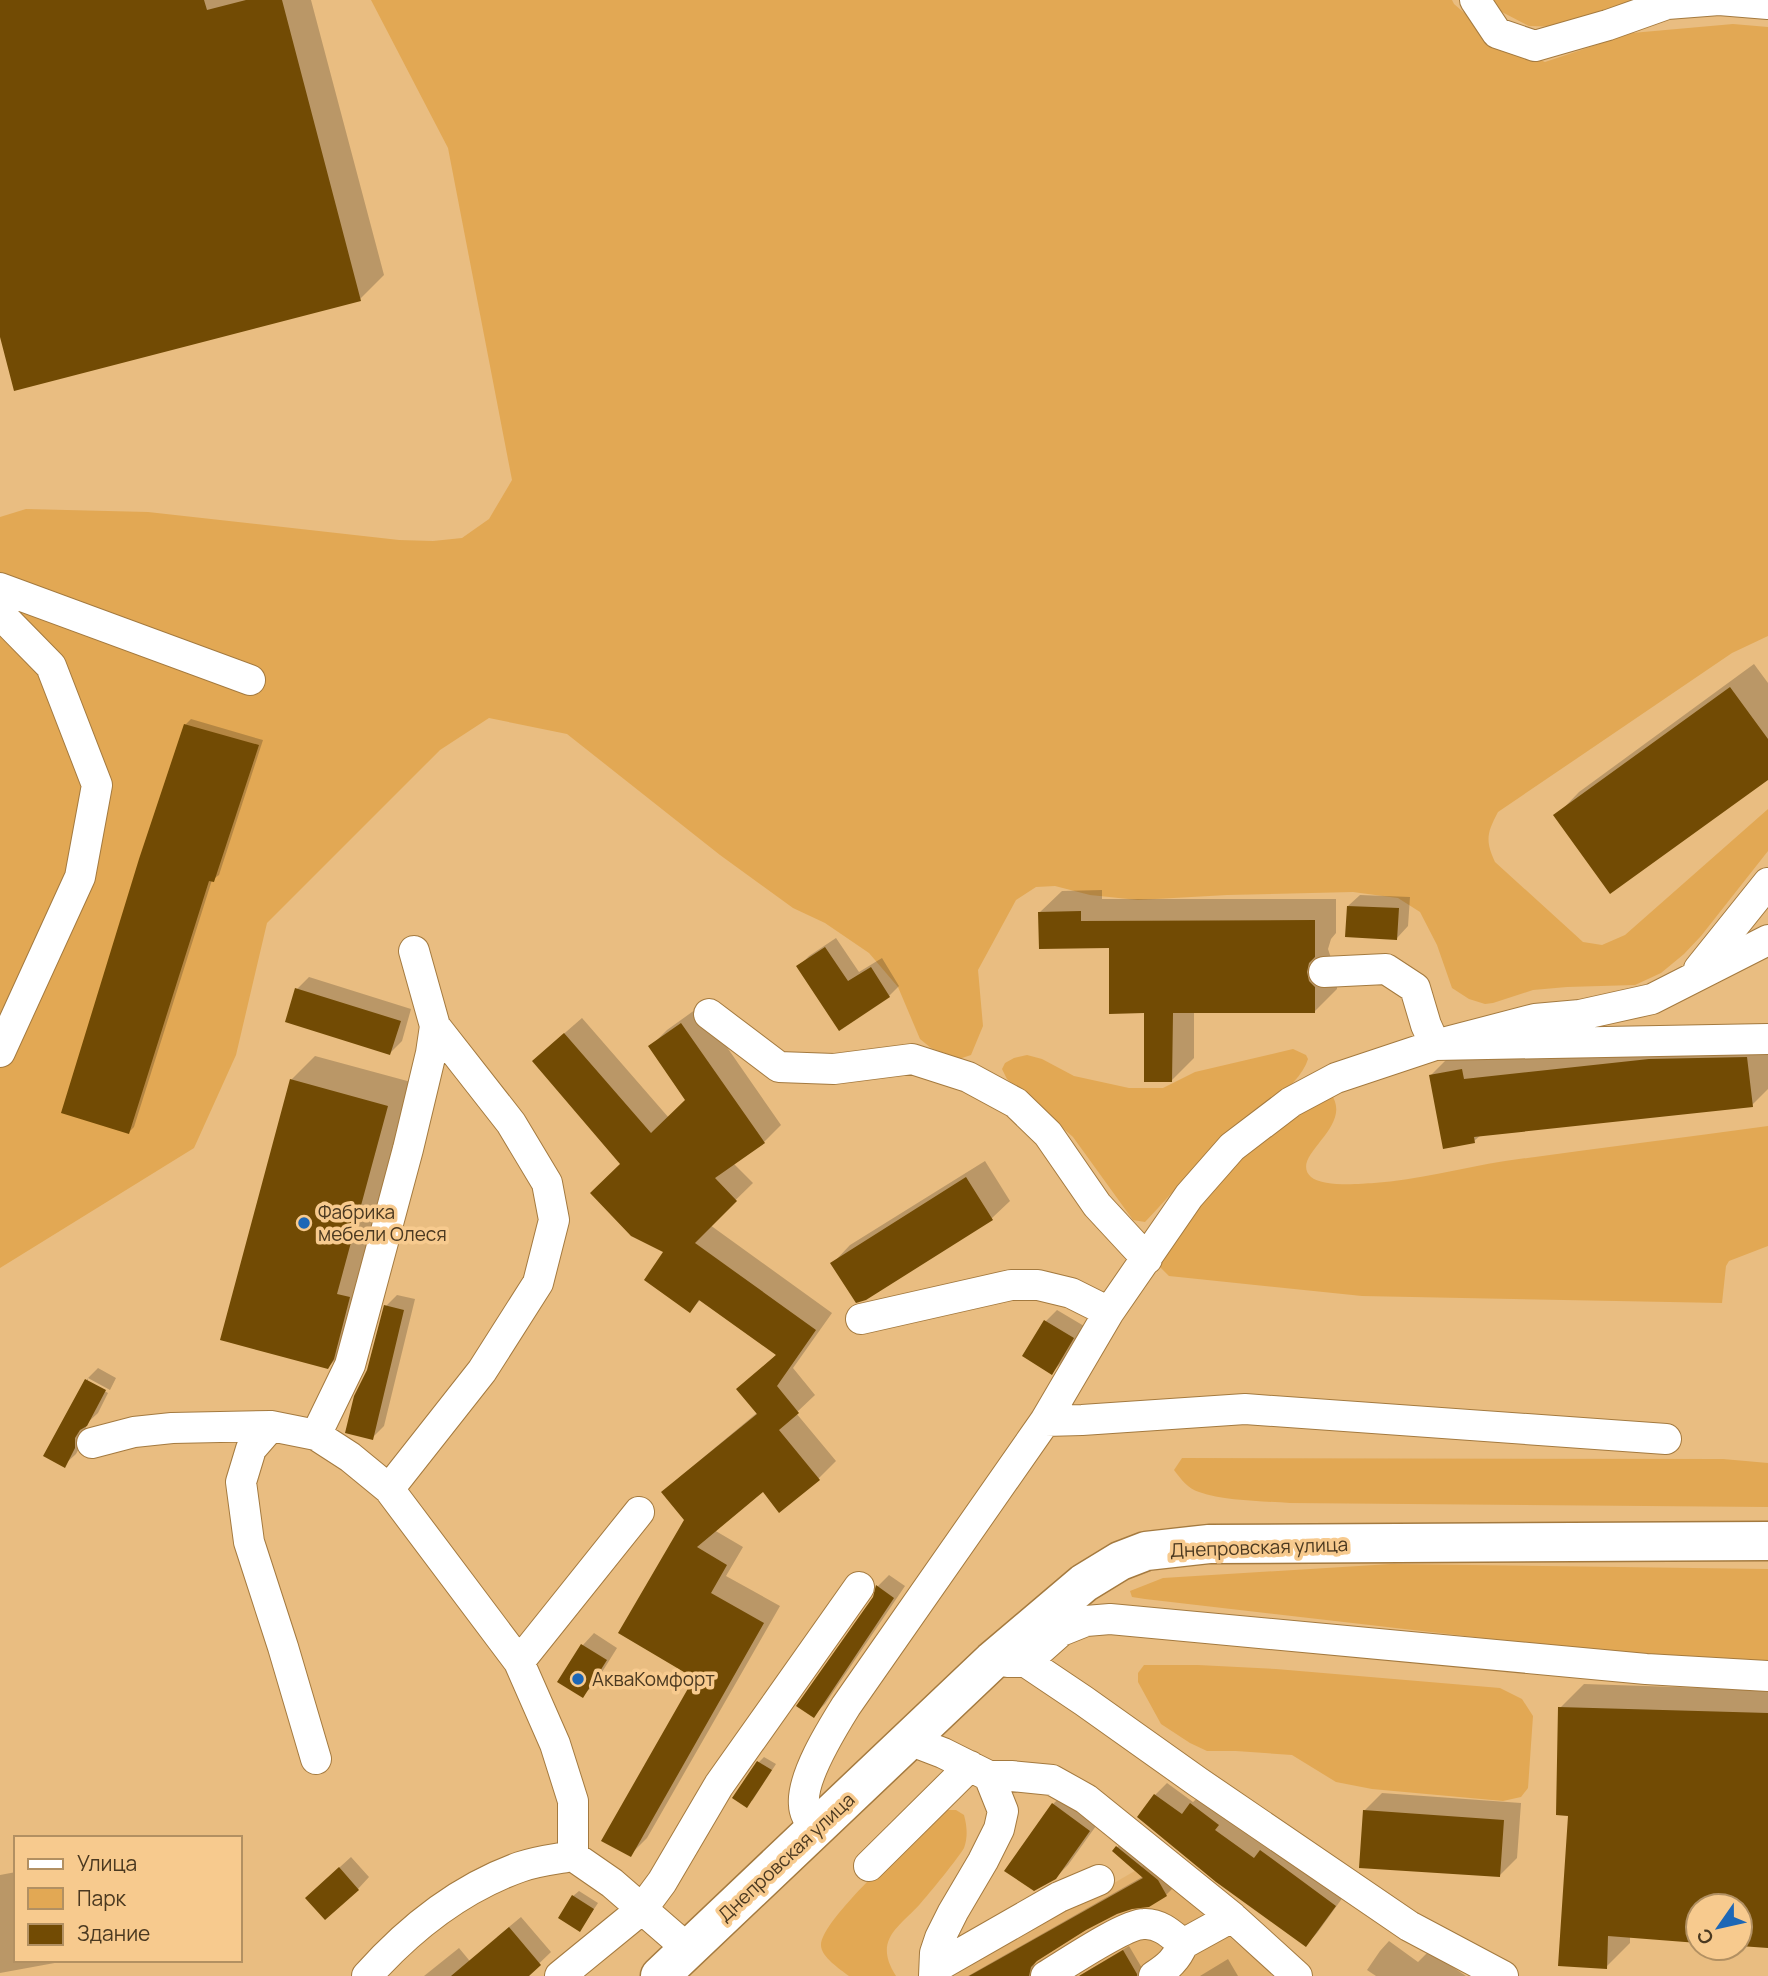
<svg xmlns="http://www.w3.org/2000/svg" width="1768" height="1976" font-family="Manrope,sans-serif">
<style>
.built{fill:#e3b26f}
.green{fill:#e2a854}
.shadow{fill:#0003}
.building{fill:#724b04}
.lines{fill:none;stroke-linecap:round;stroke-linejoin:round}
.minor-casing{stroke:#a47a3f;stroke-width:32}
.major-casing{stroke:#a47a3f;stroke-width:41}
.minor{stroke:#fff;stroke-width:30}
.major{stroke:#fff;stroke-width:38}
.poi-dot{fill:#1d67b6;stroke:#f7ca8e;stroke-width:2.5}
.labels{text-anchor:middle;dominant-baseline:central;stroke-width:7;stroke-linejoin:round;paint-order:stroke}
.poi-label{font-size:19px;fill:#4b3920;stroke:#f7ca8e;text-anchor:start}
.street-label{font-size:19px;fill:#4b3920;stroke:#f7ca8e}
</style>
<rect width="100%" height="100%" fill="#e9bd81"/>
<path class="built" d="M 1145,1865 L 1275,1976 L 954,1976 Z"/>
<path class="green" d="M 371,0 L 1452,0 L 1454,4 L 1500,44 L 1545,62 L 1632,33 L 1733,24 L 1768,27 L 1768,636 L 1732,653 L 1498,812 C 1487,833 1485,840 1495,862 L 1583,942 L 1602,945 L 1625,935 L 1768,809 L 1768,851 L 1701,936 L 1684,954 L 1661,973 L 1635,985 L 1567,987 L 1533,990 L 1493,1003 L 1485,1004 L 1469,999 L 1452,988 L 1437,945 L 1420,912 L 1398,898 L 1353,892 L 1227,895 L 1138,900 L 1090,895 L 1055,886 L 1036,887 L 1016,900 L 978,970 L 983,1026 L 971,1055 L 959,1059 L 931,1048 L 920,1039 L 898,987 L 869,953 L 825,923 L 793,908 L 720,855 L 567,734 L 489,718 L 440,750 L 267,923 L 236,1055 L 194,1148 L 0,1268 L 0,517 L 26,509 L 148,512 L 399,540 L 433,541 L 462,538 L 489,519 L 512,480 L 448,148 Z
M 1493,0 L 1635,0 L 1561,27 L 1529,26 L 1500,11 Z
M 1293,1049 L 1306,1055 L 1308,1059 C 1299,1090 1246,1117 1223,1139 C 1195,1165 1171,1195 1145,1222 L 1133,1220 L 1073,1137 L 1007,1079 L 1002,1069 L 1005,1063 L 1014,1058 L 1027,1055 L 1042,1059 L 1074,1076 L 1129,1088 L 1163,1088 L 1195,1072 Z
M 1331,1094 C 1355,1127 1288,1156 1311,1177 C 1323,1187 1359,1184 1374,1183 C 1418,1180 1461,1168 1505,1161 C 1592,1149 1680,1138 1768,1126 L 1768,1246 L 1729,1261 L 1726,1266 L 1722,1303 L 1362,1296 L 1169,1276 L 1160,1267 L 1162,1255 L 1196,1204 L 1278,1121 Z
M 1182,1458 L 1723,1459 L 1768,1463 L 1768,1507 L 1290,1503 C 1262,1501 1225,1501 1199,1492 C 1188,1489 1181,1479 1174,1470 Z
M 1391,1564 L 1768,1569 L 1768,1671 L 1145,1599 L 1132,1597 L 1130,1591 L 1163,1578 Z
M 1144,1665 L 1198,1665 L 1276,1669 L 1500,1688 L 1522,1699 L 1533,1716 L 1528,1788 L 1521,1797 L 1503,1801 L 1372,1789 L 1336,1782 L 1292,1755 L 1236,1751 L 1207,1751 L 1190,1743 L 1161,1724 L 1138,1682 L 1138,1673 Z
M 944,1810 L 956,1810 L 964,1815 C 967,1826 968,1837 964,1848 C 960,1856 928,1895 920,1904 C 898,1928 873,1940 896,1976 L 849,1976 C 840,1969 821,1957 821,1945 C 822,1919 908,1843 930,1821 Z"/>
<path class="shadow" d="M 0,0 L 311,0 L 384,275 L 360,299 L 0,330 Z
M 1754,664 L 1768,683 L 1768,777 L 1556,816 L 1579,792 Z
M 191,719 L 263,740 L 219,875 L 212,880 L 134,1127 L 129,1132 L 185,725 Z
M 1102,890 L 1102,899 L 1336,899 L 1336,933 L 1331,939 L 1328,949 L 1331,958 L 1337,964 L 1337,989 L 1315,1011 L 1194,1012 L 1194,1058 L 1171,1081 L 1146,1012 L 1111,946 L 1039,913 L 1062,891 Z
M 1360,895 L 1410,897 L 1408,926 L 1397,938 L 1348,906 Z
M 836,938 L 859,972 L 882,958 L 899,986 L 889,996 L 799,966 L 809,956 Z
M 309,977 L 411,1009 L 402,1041 L 390,1053 L 297,989 Z
M 699,1007 L 781,1125 L 764,1142 L 733,1163 L 753,1183 L 710,1225 L 832,1313 L 793,1368 L 815,1395 L 796,1413 L 836,1461 L 819,1478 L 780,1510 L 763,1490 L 714,1530 L 743,1547 L 726,1576 L 780,1606 L 647,1838 L 630,1855 L 697,1677 L 686,1520 L 664,1493 L 681,1476 L 758,1412 L 739,1389 L 777,1354 L 701,1299 L 690,1311 L 666,1251 L 622,1164 L 551,1045 L 582,1018 L 669,1118 L 687,1100 L 650,1047 L 667,1030 Z
M 1768,1036 L 1768,1089 L 1752,1105 L 1481,1135 L 1474,1141 L 1431,1075 L 1453,1053 Z
M 315,1056 L 411,1082 L 352,1343 L 328,1367 L 291,1080 Z
M 985,1161 L 1010,1201 L 992,1218 L 865,1298 L 833,1263 L 850,1245 Z
M 397,1295 L 415,1299 L 384,1426 L 372,1438 L 369,1370 L 386,1306 Z
M 1057,1310 L 1084,1326 L 1063,1361 L 1052,1372 L 1046,1321 Z
M 98,1368 L 116,1378 L 110,1390 L 88,1378 Z
M 88,1378 L 88,1382 L 108,1393 L 98,1413 L 86,1424 L 86,1435 L 76,1454 L 64,1465 L 46,1455 Z
M 889,1575 L 905,1586 L 825,1704 L 813,1716 L 875,1598 L 878,1586 Z
M 594,1633 L 617,1648 L 594,1685 L 582,1696 L 560,1681 L 583,1645 Z
M 1584,1684 L 1768,1690 L 1768,1946 L 1740,1944 L 1740,1906 L 1698,1906 L 1698,1941 L 1630,1936 L 1630,1943 L 1606,1967 L 1569,1814 L 1560,1708 Z
M 764,1757 L 776,1764 L 752,1801 L 759,1762 Z
M 1167,1783 L 1193,1802 L 1203,1793 L 1226,1818 L 1265,1846 L 1272,1839 L 1346,1893 L 1317,1933 L 1306,1945 L 1139,1817 L 1155,1795 Z
M 1065,1793 L 1101,1819 L 1068,1865 L 1055,1878 L 1053,1804 Z
M 1382,1793 L 1521,1803 L 1517,1858 L 1499,1876 L 1364,1811 Z
M 1123,1841 L 1164,1874 L 1172,1889 L 1166,1895 L 1148,1905 L 1115,1913 L 1036,1959 L 1033,1969 L 1036,1976 L 968,1976 L 1144,1876 L 1114,1851 Z
M 351,1857 L 369,1877 L 358,1889 L 319,1886 Z
M 16,1872 L 16,1960 L 71,1960 L 0,1973 L 0,1875 Z
M 579,1891 L 598,1903 L 580,1930 L 573,1896 Z
M 521,1917 L 551,1952 L 526,1976 L 509,1976 L 497,1937 Z
M 1389,1941 L 1418,1962 L 1429,1951 L 1466,1976 L 1376,1976 L 1367,1970 L 1380,1951 Z
M 1129,1946 L 1142,1968 L 1144,1976 L 1079,1976 Z
M 459,1948 L 478,1971 L 473,1976 L 424,1976 Z
M 1228,1959 L 1238,1976 L 1200,1976 Z"/>
<path class="building" d="M 0,0 L 204,0 L 207,10 L 246,0 L 282,0 L 361,301 L 14,391 L 0,337 Z
M 1730,687 L 1768,739 L 1768,780 L 1610,894 L 1553,815 Z
M 184,724 L 259,745 L 214,882 L 209,881 L 129,1134 L 61,1113 L 139,859 Z
M 1347,906 L 1399,908 L 1397,940 L 1345,937 Z
M 1081,911 L 1081,921 L 1315,920 L 1315,957 L 1309,963 L 1307,972 L 1309,981 L 1315,987 L 1315,1013 L 1173,1013 L 1172,1082 L 1144,1082 L 1144,1013 L 1109,1014 L 1109,948 L 1039,949 L 1038,912 Z
M 825,947 L 848,981 L 871,967 L 890,997 L 839,1031 L 796,966 Z
M 295,988 L 401,1021 L 390,1055 L 285,1022 Z
M 681,1023 L 765,1143 L 715,1178 L 737,1201 L 695,1243 L 816,1330 L 777,1386 L 799,1413 L 779,1430 L 820,1480 L 779,1513 L 763,1492 L 697,1547 L 727,1565 L 711,1593 L 764,1623 L 631,1857 L 601,1841 L 694,1678 L 618,1633 L 684,1520 L 661,1492 L 757,1414 L 736,1389 L 776,1355 L 699,1300 L 690,1313 L 644,1280 L 663,1252 L 631,1236 L 590,1193 L 620,1164 L 532,1061 L 564,1033 L 651,1133 L 685,1100 L 648,1046 Z
M 1747,1057 L 1753,1107 L 1474,1137 L 1475,1143 L 1443,1149 L 1429,1075 L 1462,1069 L 1464,1079 L 1649,1059 Z
M 290,1079 L 388,1106 L 337,1294 L 350,1297 L 334,1359 L 328,1369 L 220,1340 Z
M 966,1177 L 993,1220 L 866,1300 L 856,1303 L 830,1263 Z
M 384,1305 L 404,1310 L 373,1440 L 345,1433 L 354,1396 L 367,1370 Z
M 1044,1320 L 1074,1338 L 1052,1375 L 1022,1356 Z
M 85,1379 L 106,1390 L 87,1426 L 80,1430 L 75,1438 L 75,1448 L 65,1468 L 43,1456 Z
M 876,1585 L 894,1598 L 814,1718 L 796,1706 L 873,1597 Z
M 581,1644 L 607,1660 L 583,1698 L 557,1682 Z
M 1558,1707 L 1768,1713 L 1768,1948 L 1740,1946 L 1740,1906 L 1698,1906 L 1698,1943 L 1608,1936 L 1607,1969 L 1558,1966 L 1568,1816 L 1556,1815 Z
M 757,1761 L 772,1770 L 747,1808 L 732,1798 Z
M 1154,1794 L 1182,1814 L 1190,1803 L 1219,1825 L 1215,1830 L 1254,1858 L 1260,1850 L 1336,1906 L 1306,1947 L 1216,1882 L 1137,1817 Z
M 1052,1803 L 1090,1831 L 1056,1879 L 1034,1891 L 1004,1871 Z
M 1363,1810 L 1504,1820 L 1500,1877 L 1359,1868 Z
M 1116,1846 L 1158,1880 L 1167,1896 L 1149,1907 L 1132,1909 L 1117,1914 L 1086,1930 L 1037,1961 L 1031,1967 L 1029,1976 L 969,1976 L 1143,1878 L 1112,1851 Z
M 339,1867 L 359,1890 L 325,1920 L 305,1898 Z
M 572,1895 L 594,1909 L 580,1932 L 558,1918 Z
M 509,1927 L 541,1965 L 529,1976 L 451,1976 Z
M 1123,1950 L 1137,1974 L 1137,1976 L 1079,1976 Z"/>
<g class="lines">
<g class="minor-casing">
<path id="minor" d="M 1475,0 L 1497,33 L 1535,46 L 1608,25 L 1667,4 L 1719,0 L 1768,4
M 0,588 L 250,680
M 0,614 L 51,666 L 97,785 L 80,877 L 0,1052
M 1699,969 L 1768,883
M 1324,972 L 1386,969 L 1415,988 L 1426,1025 L 1435,1045 L 1768,1039
M 709,1014 L 779,1067 L 834,1069 L 912,1059 L 968,1077 L 1016,1103 L 1048,1134 L 1097,1205 L 1147,1259
M 861,1319 L 1011,1285 L 1038,1285 L 1071,1293 L 1109,1312
M 1045,1421 L 1082,1420 L 1245,1409 L 1666,1439
M 316,1435 L 350,1365 L 408,1149 L 431,1053 L 435,1026 L 414,951
M 92,1443 L 134,1432 L 172,1428 L 271,1426
M 389,1489 L 482,1371 L 538,1283 L 554,1220 L 547,1183 L 511,1123 L 435,1026
M 519,1662 L 639,1512
M 1007,1662 L 1026,1662 L 1084,1701 L 1198,1782 L 1409,1926 L 1503,1976
M 1026,1662 L 1061,1631 L 1086,1621 L 1110,1619 L 1646,1669 L 1768,1676
M 909,1740 L 943,1753 L 989,1776 L 1003,1811 L 999,1829 L 983,1861 L 953,1912 L 940,1938 L 935,1953 L 934,1976
M 316,1759 L 283,1647 L 249,1542 L 241,1482 L 251,1449 L 271,1426 L 316,1435 L 350,1457 L 389,1489 L 519,1662 L 555,1744 L 573,1801 L 573,1856 L 612,1883 L 688,1949
M 989,1776 L 1011,1776 L 1052,1780 L 1086,1799 L 1232,1917 L 1297,1976
M 815,1830 C 811,1823 804,1814 804,1805 C 801,1778 831,1730 846,1706 L 1045,1421 L 1109,1312 L 1189,1196 L 1232,1147 L 1291,1102 L 1336,1078 L 1435,1045 L 1535,1019 L 1580,1015 L 1652,999 L 1768,940
M 869,1866 L 970,1766
M 935,1968 L 1059,1897 L 1099,1880
M 367,1976 C 409,1929 461,1888 520,1867 C 537,1861 556,1859 573,1856
M 560,1976 L 642,1909 L 662,1882 L 719,1785 L 859,1587
M 1046,1976 C 1066,1964 1125,1924 1144,1924 C 1160,1923 1172,1935 1183,1944
M 1154,1976 C 1168,1967 1177,1959 1183,1944 L 1232,1917"/>
</g>
<g class="major-casing">
<path id="major" d="M 660,1976 L 992,1661 L 1084,1583 L 1120,1561 L 1146,1551 L 1209,1544 L 1768,1541"/>
</g>
<use href="#minor" class="minor"/>
<use href="#major" class="major"/>
</g>
<g class="poi-dot">
<circle cx="304" cy="1223" r="7"/>
<circle cx="578" cy="1679" r="7"/>
</g>
<g class="labels">
<g class="poi-label">
<text x="318" y="1212">Фабрика<tspan x="318" dy="22">мебели Олеся</tspan></text>
<text x="592" y="1679">АкваКомфорт</text>
</g>
<g class="street-label">
<text transform="translate(1259 1547) rotate(-2)">Днепровская улица</text>
<text transform="translate(786 1857) rotate(-43)">Днепровская улица</text>
</g>
</g>
<rect x="14" y="1836" width="228" height="126" fill="#f7ca8e" stroke="#b29062" stroke-width="2"/>
<rect x="28" y="1859" width="35" height="10" fill="#ffffff" stroke="#b29062" stroke-width="2"/>
<text x="77" y="1871" font-size="21" fill="#4b3920">Улица</text>
<rect x="28" y="1888" width="35" height="21" fill="#e2a854" stroke="#b29062" stroke-width="2"/>
<text x="77" y="1906" font-size="21" fill="#4b3920">Парк</text>
<rect x="28" y="1924" width="35" height="21" fill="#724b04" stroke="#b29062" stroke-width="2"/>
<text x="77" y="1941" font-size="21" fill="#4b3920">Здание</text>
<g transform="translate(1719 1927) rotate(236)"><circle r="33" fill="#f7ca8e" stroke="#b29062" stroke-width="2"/>
<path d="M0-5L12 26L0 18L-12 26Z" fill="#1d67b6"/>
<text y="-10" font-size="19" font-weight="bold" text-anchor="middle" fill="#4b3920">С</text>
</g>
</svg>
